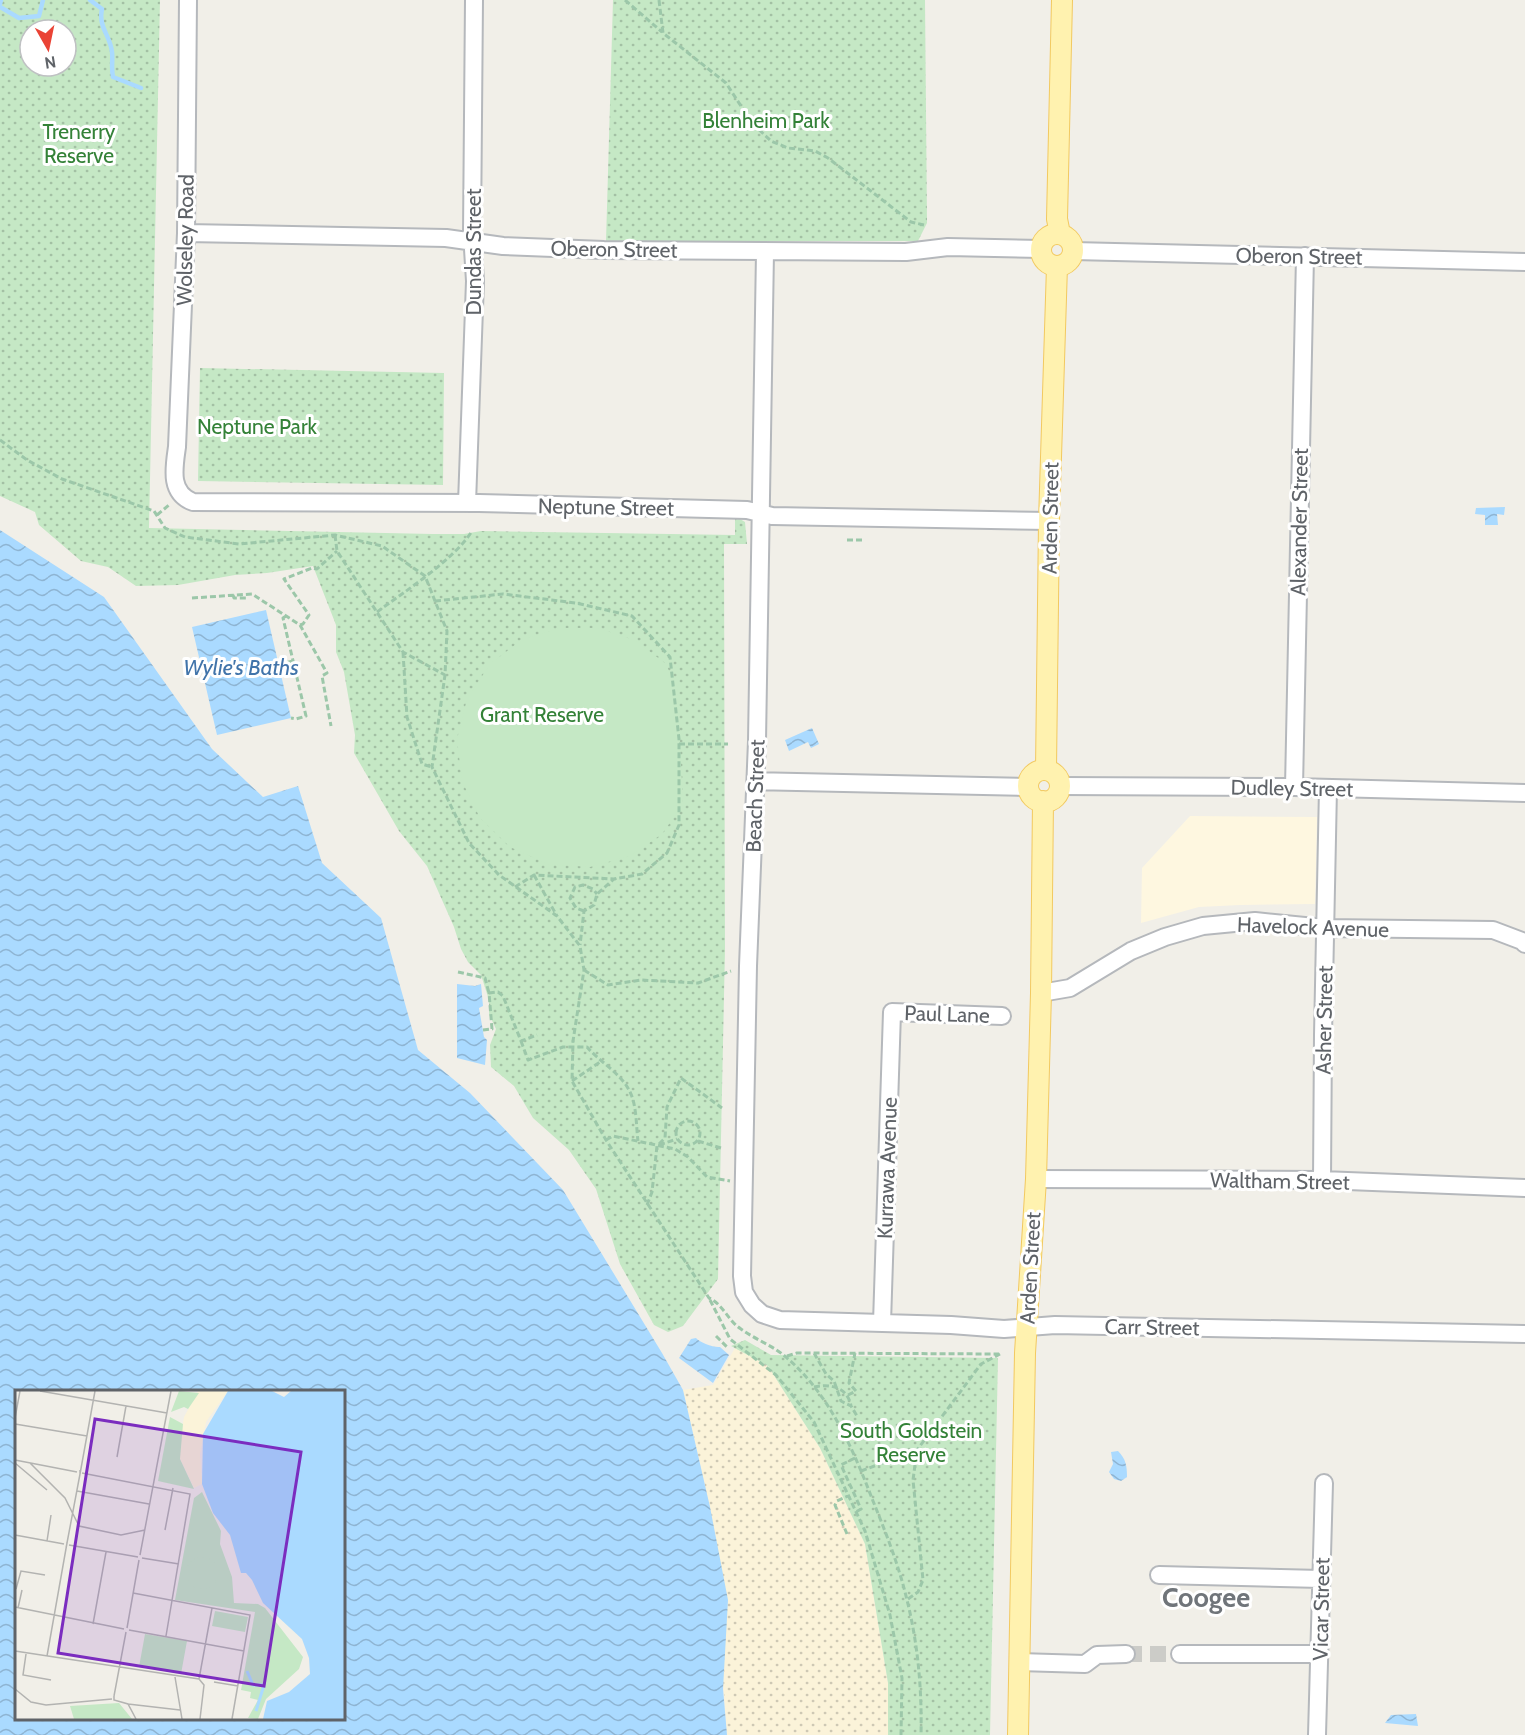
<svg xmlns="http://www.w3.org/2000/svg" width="1525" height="1735" font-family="Cabin,sans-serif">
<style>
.commercial{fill:#fef7e0}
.sand{fill:url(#sand-dots)}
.park{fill:url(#park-dots);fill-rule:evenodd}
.pitch{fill:#c5e8c5}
.water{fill:url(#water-waves);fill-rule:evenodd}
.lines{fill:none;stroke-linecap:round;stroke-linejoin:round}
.stream{stroke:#aadaff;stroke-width:4.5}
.minor-tunnel{stroke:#ccccc8;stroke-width:16;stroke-dasharray:16 8;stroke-linecap:butt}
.minor-casing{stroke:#b5b8bc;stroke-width:20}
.major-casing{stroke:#f2c960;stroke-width:22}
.path{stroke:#9cc7a9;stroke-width:3;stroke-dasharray:6 3;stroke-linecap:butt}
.minor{stroke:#fff;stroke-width:16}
.major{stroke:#fff2af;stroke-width:20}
.labels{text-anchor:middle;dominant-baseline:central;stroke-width:6;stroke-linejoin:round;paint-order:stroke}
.park-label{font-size:21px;fill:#348238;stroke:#fff}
.street-label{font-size:21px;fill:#5f6368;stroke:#fff}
.water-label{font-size:22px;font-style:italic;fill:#4174aa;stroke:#fff}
.district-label{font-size:27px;font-weight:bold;fill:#70757a;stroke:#fff}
.inset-river{fill:none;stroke:#aadaff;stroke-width:3}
.inset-road{fill:none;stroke:#b3b3b1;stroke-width:1.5}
.view{fill:#7b2cbf;fill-opacity:0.15;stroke:#7b2cbf;stroke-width:3}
.inset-edge{fill:none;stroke:#5f6368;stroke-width:3}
</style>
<defs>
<pattern id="sand-dots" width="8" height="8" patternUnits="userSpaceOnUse" patternTransform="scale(1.5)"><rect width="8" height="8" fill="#fbf3d9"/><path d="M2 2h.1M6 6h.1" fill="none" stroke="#cec8b4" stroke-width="1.8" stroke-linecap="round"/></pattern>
<pattern id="park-dots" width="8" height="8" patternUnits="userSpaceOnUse" patternTransform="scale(1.5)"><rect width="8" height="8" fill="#c5e8c5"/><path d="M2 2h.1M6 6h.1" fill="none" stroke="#a3c0a4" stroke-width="1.8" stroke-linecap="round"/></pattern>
<pattern id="water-waves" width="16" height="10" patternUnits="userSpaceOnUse" patternTransform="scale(1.5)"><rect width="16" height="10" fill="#aadaff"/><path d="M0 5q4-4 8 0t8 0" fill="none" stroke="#8eb4d2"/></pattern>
</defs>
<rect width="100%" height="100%" fill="#f1efe8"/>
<path class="commercial" d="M 1190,816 L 1317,817 L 1315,904 L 1240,905 L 1199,907 L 1141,923 L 1142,868 Z"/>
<path class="sand" d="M 735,1348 L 768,1366 L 820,1448 L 865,1544 L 888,1683 L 888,1735 L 727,1735 L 710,1507 L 683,1390 L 713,1385 Z"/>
<path class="park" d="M 0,0 L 160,0 L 149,528 L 433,534 L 464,534 L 481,531 L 735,535 L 735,516 L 745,522 L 747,544 L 724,544 L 725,949 L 718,1279 L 683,1326 L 668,1332 L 654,1325 L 620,1264 L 596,1189 L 569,1150 L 533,1118 L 514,1086 L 491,1067 L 490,1045 L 496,1029 L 489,1014 L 489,1000 L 481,975 L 468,962 L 461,949 L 454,927 L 427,866 L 399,831 L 354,753 L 355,735 L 344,672 L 336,652 L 336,625 L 313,566 L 267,573 L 235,575 L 178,585 L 136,586 L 108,567 L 81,561 L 39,525 L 35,512 L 0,496 ZM 30,30 L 66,30 L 66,66 L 30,66 Z
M 613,0 L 925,0 L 927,223 L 918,241 L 606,241 Z
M 200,368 L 444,373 L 443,485 L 198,481 Z
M 745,1340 L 771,1355 L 998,1358 L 990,1735 L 888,1735 L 888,1683 L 865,1544 L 820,1448 L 768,1366 L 731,1346 Z"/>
<path class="pitch" d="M 560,628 L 598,628 L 634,640 L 665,663 L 677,686 L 683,804 L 662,834 L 630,856 L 590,867 L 548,864 L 510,847 L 480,818 L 462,781 L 457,739 L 467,699 L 490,664 L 523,639 Z"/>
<path class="water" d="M 1505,507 L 1504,515 L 1497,514 L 1498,525 L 1485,525 L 1485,515 L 1475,514 L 1476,508 Z
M 0,530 L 104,597 L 212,749 L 263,797 L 298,786 L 322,863 L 381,918 L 418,1050 L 470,1093 L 563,1190 L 662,1353 L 683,1390 L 710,1507 L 728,1600 L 723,1689 L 727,1735 L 0,1735 ZM 16,1392 L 344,1392 L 344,1718 L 16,1718 Z
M 266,610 L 291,718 L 217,735 L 192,627 Z
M 812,728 L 819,744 L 811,748 L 808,742 L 789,751 L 785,740 Z
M 457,984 L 475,986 L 481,984 L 483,1006 L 479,1008 L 484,1037 L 487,1040 L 485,1065 L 457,1058 Z
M 696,1338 C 699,1342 714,1348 720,1347 L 729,1355 L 713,1383 L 679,1358 L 691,1339 Z
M 1118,1451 C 1126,1459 1127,1466 1127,1477 L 1121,1481 L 1114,1479 L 1109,1472 L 1113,1464 L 1111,1452 Z
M 1416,1714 L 1418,1726 L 1385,1723 L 1391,1715 Z"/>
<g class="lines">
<path class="stream" d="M 90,0 L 102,9 C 98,27 110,35 112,52 C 113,60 111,68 113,77 L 141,88
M 0,4 L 1,0
M 0,7 L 19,18 L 39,16 L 43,0"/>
<path class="minor-tunnel" d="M 1126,1654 L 1180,1654"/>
<g class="minor-casing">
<path id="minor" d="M 188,0 L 186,233 L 177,447 C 174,468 169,493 193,502 L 479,503 L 747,510 L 772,516 L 1049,521
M 186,233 L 446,238 L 503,246 L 604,250 L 906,252 L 948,247 L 1041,249
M 1073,251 L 1525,262
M 765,252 L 757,741 L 748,966 L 742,1276 L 744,1292 L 752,1305 L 762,1314 L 780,1320 L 951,1325 L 1004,1329 L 1055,1325 L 1525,1334
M 467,503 L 475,281 L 472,233 L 474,0
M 756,781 L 1028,787
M 1060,786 L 1294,787 L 1525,793
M 1294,787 L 1305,256
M 1041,993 L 1070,988 L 1131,951 L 1165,937 L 1203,926 L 1255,921 L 1325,928 L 1493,930 L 1522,941 L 1525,944
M 1036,1179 L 1322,1180 L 1525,1188
M 1322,1180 L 1323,1035 L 1328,788
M 882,1323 L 892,1012 L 1002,1016
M 1159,1575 L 1321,1579
M 1180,1654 L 1320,1654
M 1019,1662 L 1085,1664 L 1097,1655 L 1126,1654
M 1317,1735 L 1324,1483"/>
</g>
<g class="major-casing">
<path id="major" d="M 1060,234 L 1057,219 L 1062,0
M1041 250a16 16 0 1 1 32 0a16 16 0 1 1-32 0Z
M 1046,770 L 1049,521 L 1057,266
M1028 786a16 16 0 1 1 32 0a16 16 0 1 1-32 0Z
M 1018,1735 L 1025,1353 L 1036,1179 L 1041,993 L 1043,801"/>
</g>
<path class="path" d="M 625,0 L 662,32
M 659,0 L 663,33 L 726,83 L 752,123 L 771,141 L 788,148 L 815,151 L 828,158 L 911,222 L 924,225
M 0,440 L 27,460 L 62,479 L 154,511 L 165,528 L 185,537 L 239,544 L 335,535 L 382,546 L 425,576 L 447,631 L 445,675 L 432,767 L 469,843 L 499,875 L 557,916 L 580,946 L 584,970 L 573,1041 L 572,1081 L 606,1140 L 709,1298 C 723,1304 728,1321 741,1329 C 756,1340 774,1346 787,1358 C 830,1395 853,1449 873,1501 C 886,1533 899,1566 907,1600 C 918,1644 922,1690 921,1735
M 157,515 L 169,505
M 335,535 L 337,551 L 403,652 L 445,675
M 847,540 L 863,540
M 233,595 L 234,598 L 246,598
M 192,598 L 252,594 L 300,625 L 327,673 L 322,676 L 331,726
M 435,601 L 503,594 L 576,603 L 632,616 L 670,657 L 679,739 L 679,825 L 667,853 L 642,874 L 614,879 L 597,894 L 594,905 L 584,911 L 580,945
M 377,612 C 404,592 455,559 472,531
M 286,616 L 283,618 L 306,716 L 296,719 L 291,718
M 300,625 L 303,624 L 309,615 L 284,579 L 312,568 L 317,569 L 337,551
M 403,652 L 407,717 L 422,764 L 432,767
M 279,664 L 293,661
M 679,744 L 728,744
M 534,875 L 557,916
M 515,887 L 534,875 L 614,879
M 584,911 L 576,908 L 570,898 L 575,887 L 583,885 L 593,889 L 597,894
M 584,970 L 608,985 L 641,980 L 698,983 L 731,971
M 458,972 L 485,978 L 489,993
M 483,1030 L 492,1029 L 489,993 L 498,992 L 503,996 L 521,1041 L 537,1035
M 521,1041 L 528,1060 L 563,1047 L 587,1047 C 599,1061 621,1074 629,1090 C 637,1104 636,1126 638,1141
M 572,1081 L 600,1062
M676 1133a12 12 0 1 1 24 0a12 12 0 1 1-24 0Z
M 606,1140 L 613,1136 L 675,1149 L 688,1157 L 707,1177 L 730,1181
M 698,1141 L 721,1148
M 659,1145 L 677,1139
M 647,1205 L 652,1192 L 657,1146 L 665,1138 L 667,1107 L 681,1078 L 722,1108
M 710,1300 L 730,1339 L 776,1375 L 814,1422 L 865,1531 L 890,1615 L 902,1678 L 901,1735
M 716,1336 L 728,1348
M 814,1353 L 826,1374 L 834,1381 L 841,1401 L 851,1406 L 857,1416
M 787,1356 L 797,1353 L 999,1354
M 814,1387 C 831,1383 848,1388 851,1406
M 848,1395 L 856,1391 L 849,1383 L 855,1353
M 855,1458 L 841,1465 L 861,1509 L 856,1512
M 861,1471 L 917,1450
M 847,1534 L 835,1505 L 837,1501 L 848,1496
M 908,1599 L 918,1592 L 923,1580 L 913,1480 L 917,1450 L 981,1364 L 1000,1354"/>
<use href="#minor" class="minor"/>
<use href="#major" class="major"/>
</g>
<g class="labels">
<g class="park-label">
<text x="766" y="120">Blenheim Park</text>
<text x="79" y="131">Trenerry<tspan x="79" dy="24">Reserve</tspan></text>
<text x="257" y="426">Neptune Park</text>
<text x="542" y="714">Grant Reserve</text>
<text x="911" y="1430">South Goldstein<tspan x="911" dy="24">Reserve</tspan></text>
</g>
<g class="street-label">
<text transform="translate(185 240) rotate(-89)">Wolseley Road</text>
<text transform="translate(614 249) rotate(1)">Oberon Street</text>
<text transform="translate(473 252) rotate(-90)">Dundas Street</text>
<text transform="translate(1299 256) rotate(1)">Oberon Street</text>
<text transform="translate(606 507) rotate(1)">Neptune Street</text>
<text transform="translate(1050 518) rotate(-89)">Arden Street</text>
<text transform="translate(1299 522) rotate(-89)">Alexander Street</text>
<text transform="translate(1292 788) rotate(1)">Dudley Street</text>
<text transform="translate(755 796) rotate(-88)">Beach Street</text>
<text transform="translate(1313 927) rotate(2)">Havelock Avenue</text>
<text transform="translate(947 1014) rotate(2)">Paul Lane</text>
<text transform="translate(1324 1020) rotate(-89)">Asher Street</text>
<text transform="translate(887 1168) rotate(-88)">Kurrawa Avenue</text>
<text transform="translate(1280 1181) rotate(1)">Waltham Street</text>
<text transform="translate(1030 1268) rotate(-87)">Arden Street</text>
<text transform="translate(1152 1327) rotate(1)">Carr Street</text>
<text transform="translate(1321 1609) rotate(-89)">Vicar Street</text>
</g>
<g class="water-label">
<text x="241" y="667">Wylie's Baths</text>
</g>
<g class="district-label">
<text x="1206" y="1597">Coogee</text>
</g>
</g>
<g transform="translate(15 1390)">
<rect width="330" height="330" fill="#f1efe8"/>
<path d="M 183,1 L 213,1 L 191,32 L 185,64 L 187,94 L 179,98 L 165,69 L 165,50 L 169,27 Z" fill="#fbf3d9"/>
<path d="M 104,313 L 117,329 L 59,329 L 55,316 Z" fill="#c5e8c5"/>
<path d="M 164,1 L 184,3 L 173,19 L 169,17 L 156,22 ZM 155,27 L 168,34 L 165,69 L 179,99 L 143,91 ZM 187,102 L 206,141 L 205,154 L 217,187 L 219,213 L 243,214 L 250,218 L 288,267 L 284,279 L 251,309 L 243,329 L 233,328 L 243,310 L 235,308 L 236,302 L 226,300 L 240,222 L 160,210 L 179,108 ZM 200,221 L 233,227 L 230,242 L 197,236 ZM 130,244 L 172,251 L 166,284 L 124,277 Z" fill="#c5e8c5"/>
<path d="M171 183a16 16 0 1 1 32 0a16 16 0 1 1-32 0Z" fill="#c5e8c5"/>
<path d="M 213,1 L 257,1 L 269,7 L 276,1 L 330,1 L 330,329 L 248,329 L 252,311 L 274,302 L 295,284 L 294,268 L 287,249 L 248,213 L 237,190 L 231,183 L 226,183 L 215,145 L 198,123 L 187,94 L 188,44 Z" fill="#aadaff"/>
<path class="inset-river" d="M 232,281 L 238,295 L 249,295 L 241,321"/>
<path class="inset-road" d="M 25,1 L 152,23M 0,28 L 5,1M 0,34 L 72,46M 102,67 L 111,16M 0,70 L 62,82M 0,73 L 32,100M 15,73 L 50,108 L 64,136 L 106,145 L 130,140M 65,80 L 65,84 L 80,1M 67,83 L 175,104 L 151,246M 62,101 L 134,114M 150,140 L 158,98M 0,145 L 49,154M 32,151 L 36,125M 52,153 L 65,84M 54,155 L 123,167M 125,165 L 156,1M 127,168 L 164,174M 1,199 L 6,181 L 30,185M 118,203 L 235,225 L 217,329M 0,217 L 109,239M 3,218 L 7,200M 78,234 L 91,162M 112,238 L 124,170M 114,240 L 229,261M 0,261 L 184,289M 11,264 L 8,285 L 36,290M 32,266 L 52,153 L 51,158M 160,287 L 167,329M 184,289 L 197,218M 184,289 L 189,295 L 185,329M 199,292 L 223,296M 0,299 L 16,312 L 31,315 L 97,309M 99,306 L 111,242M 99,306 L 99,310 L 113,314 L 121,329M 113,314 L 165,320"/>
<path class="view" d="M 80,29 L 286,62 L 249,296 L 43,263 Z"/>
<rect width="330" height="330" class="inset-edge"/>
</g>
<g transform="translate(48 48) rotate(171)"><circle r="28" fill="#ffffff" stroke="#bfc1c3" stroke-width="1.5"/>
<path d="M0-4.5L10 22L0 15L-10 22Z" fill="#ea4335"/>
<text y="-9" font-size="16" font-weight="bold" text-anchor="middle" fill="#5f6368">N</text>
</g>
</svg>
